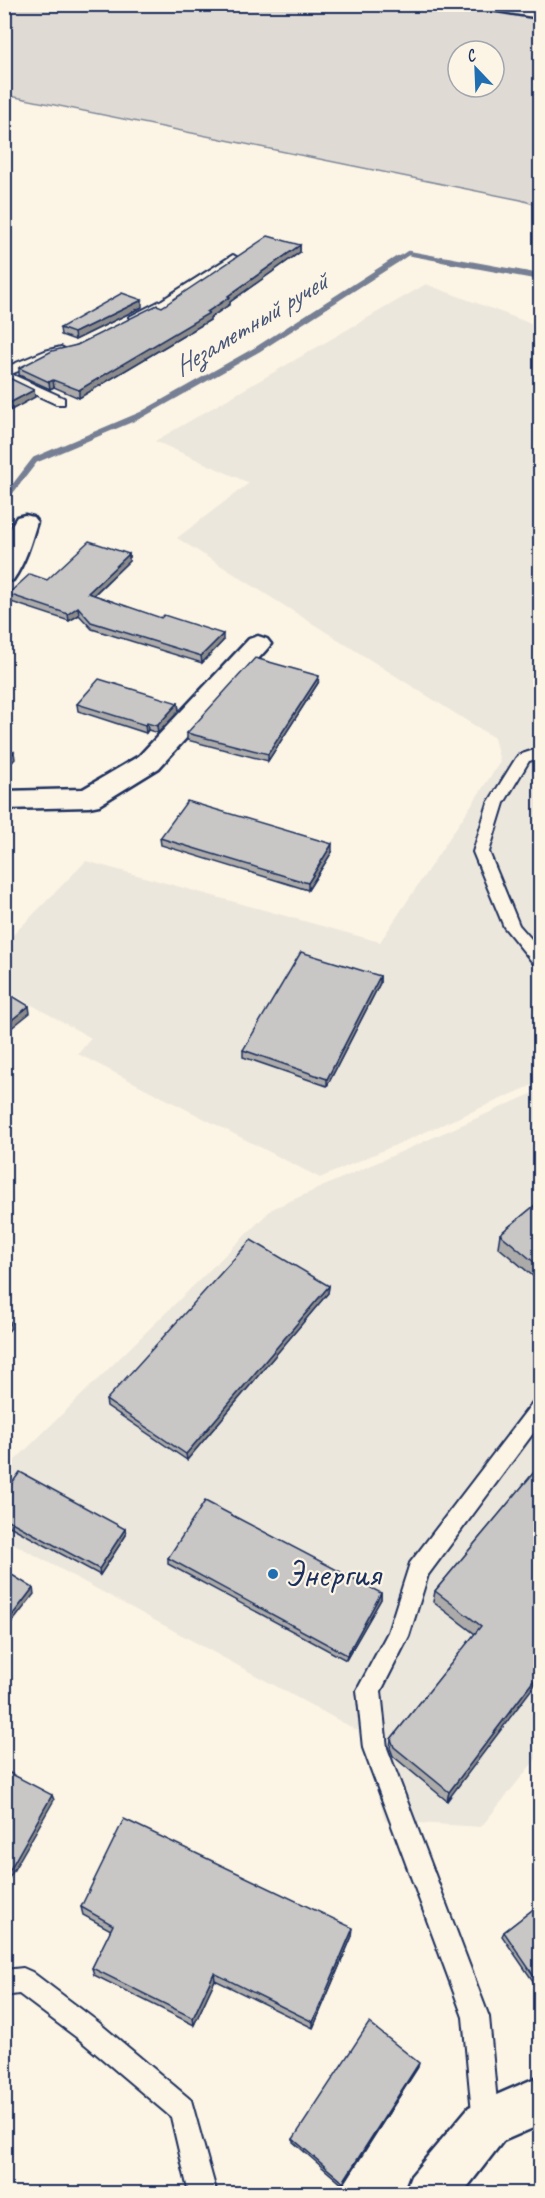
<svg xmlns="http://www.w3.org/2000/svg" width="545" height="2198" font-family="Caveat,sans-serif">
<style>
.built{fill:#ece7dc}
.green{fill:#dfdbd4;stroke:#7d8599;stroke-width:1.5;fill-rule:evenodd}
.lines{fill:none;stroke-linecap:round;stroke-linejoin:round}
.stream-far1{stroke:#767f94;stroke-width:4.5}
.stream{stroke:#767f94;stroke-width:6}
.lane-casing{stroke:#1b2f5e;stroke-width:4}
.street-casing{stroke:#1b2f5e;stroke-width:5}
.secondary-casing{stroke:#1b2f5e;stroke-width:5}
.highway-casing{stroke:#1b2f5e;stroke-width:5}
.lane{fill:#fcf5e5;fill-rule:evenodd}
.street{fill:#fcf5e5;fill-rule:evenodd}
.secondary{fill:#fcf5e5;fill-rule:evenodd}
.highway{fill:#fcf5e5;fill-rule:evenodd}
.wall{fill:#acabaa;stroke:#1b2f5e;stroke-width:1.5}
.shaded-wall{fill:#8c8b8b;stroke:#1b2f5e;stroke-width:1.5}
.building{fill:#c8c7c6;stroke:#1b2f5e;stroke-width:1.5}
.poi-dot{fill:#1f6fb2;stroke:#fcf5e5;stroke-width:2}
.labels{text-anchor:middle;dominant-baseline:central;stroke-width:4.5;stroke-linejoin:round;paint-order:stroke}
.far-water-label{font-size:27px;font-style:italic;fill:#485779;stroke:#fcf5e5}
.near-poi-label{font-size:36px;fill:#1b2f5e;stroke:#fcf5e5;text-anchor:start}
</style>
<rect width="100%" height="100%" fill="#fcf5e5"/>
<filter id="ink" filterUnits="userSpaceOnUse"><feTurbulence type="fractalNoise" baseFrequency=".0167" numOctaves="2"/><feDisplacementMap in="SourceGraphic" scale="12" xChannelSelector="R" yChannelSelector="G"/><feConvolveMatrix kernelMatrix="1 2 1 2 8 2 1 2 1" color-interpolation-filters="sRGB"/></filter>
<g filter="url(#ink)">
<path class="built" d="M 426,284 L 540,327 L 540,1082 L 320,1178 L 78,1054 L 91,1038 L 5,990 L 5,943 L 86,861 L 380,942 L 500,762 L 494,738 L 177,538 L 249,483 L 155,441 Z
M 540,1090 L 540,1754 L 481,1827 L 385,1821 L 362,1733 L 5,1539 L 5,1470 L 272,1209 Z"/>
<path class="green" d="M 448,4 L 540,18 L 540,206 L 521,200 L 5,95 L 4,5 ZM 458,51 L 494,51 L 494,87 L 458,87 Z"/>
<g class="lines">
<path class="stream-far1" d="M 396,261 L 408,253 L 451,261"/>
<path class="stream" d="M 442,259 L 540,277
M 4,500 L 35,460 L 141,415 L 258,349 L 398,259"/>
<g class="lane-casing">
<path id="lane" d="M 233,255 L 238,258 L 237,260 L 170,304 L 139,319 L 135,320 L 129,317 L 162,300 Z
M 61,347 L 67,350 L 65,352 L 11,374 L 64,398 L 64,404 L 56,404 L 4,380 L 4,368 L 45,351 Z
M 540,748 L 540,758 L 529,761 L 504,803 L 489,852 L 519,925 L 540,949 L 540,966 L 534,964 L 504,927 L 473,852 L 488,803 L 516,758 L 519,755 Z
M 540,1399 L 540,1424 L 428,1575 L 409,1636 L 381,1691 L 387,1748 L 489,2017 L 499,2124 L 496,2134 L 486,2137 L 476,2134 L 473,2124 L 463,2017 L 363,1748 L 357,1690 L 388,1632 L 410,1563 L 533,1402 Z
M 23,1968 L 32,1972 L 98,2022 L 191,2100 L 217,2194 L 189,2194 L 171,2117 L 80,2040 L 19,1994 L 4,1996 L 4,1970 Z"/>
</g>
<g class="street-casing">
<path id="street" d="M 25,515 L 33,517 L 37,522 C 31,542 25,563 13,580 L 4,582 C 4,560 3,536 17,517 Z
M 258,636 L 267,639 L 271,644 L 267,649 L 159,768 L 99,805 L 89,807 L 4,809 L 4,791 L 83,789 L 139,756 L 249,639 Z"/>
</g>
<g class="secondary-casing">
<path id="secondary" d="M 540,2076 L 540,2125 L 503,2141 L 462,2194 L 404,2194 L 411,2176 L 469,2107 Z"/>
</g>
<g class="highway-casing">
<path id="highway" d="M 477,4 L 516,4 L 540,8 L 540,18 L 484,9 Z"/>
</g>
<use href="#lane" class="lane"/>
<use href="#street" class="street"/>
<use href="#secondary" class="secondary"/>
<use href="#highway" class="highway"/>
</g>
<path class="wall" d="M 300,245 L 300,252 L 230,302 L 230,304 L 210,318 L 210,320 L 79,398 L 54,387 L 50,389 L 19,375 L 19,368 L 77,345 Z
M 142,307 L 75,340 L 61,335 L 60,328 Z
M 129,554 L 129,561 L 94,595 L 223,641 L 202,663 L 92,629 L 79,615 L 69,621 L 8,601 L 8,594 Z
M 318,683 L 268,761 L 187,740 L 187,733 Z
M 178,703 L 179,711 L 158,733 L 148,730 L 146,733 L 78,711 L 77,704 Z
M 160,838 L 332,852 L 308,890 L 161,845 Z
M 380,976 L 380,983 L 327,1086 L 243,1057 L 243,1050 Z
M 540,1201 L 540,1282 L 498,1247 L 500,1234 Z
M 329,1286 L 328,1293 L 187,1460 L 107,1406 L 106,1400 Z
M 540,1465 L 447,1801 L 393,1756 L 390,1748 L 391,1739 L 475,1634 L 433,1602 L 435,1591 Z
M 4,1494 L 125,1529 L 126,1535 L 100,1575 L 4,1523 Z
M 168,1558 L 381,1593 L 381,1599 L 346,1660 L 168,1564 Z
M 540,1904 L 540,1991 L 502,1936 L 504,1932 Z
M 81,1907 L 352,1936 L 313,2028 L 215,1980 L 194,2025 L 94,1975 L 92,1968 L 111,1930 L 83,1915 Z
M 418,2067 L 343,2185 L 293,2142 L 293,2139 Z"/>
<path class="shaded-wall" d="M 300,245 L 300,252 L 230,302 L 230,304 L 210,318 L 210,320 L 79,398 L 79,390 L 207,312 L 228,296 Z
M 142,300 L 142,307 L 75,340 L 74,333 Z
M 53,380 L 54,387 L 50,389 L 49,382 Z
M 34,390 L 35,397 L 4,414 L 4,406 Z
M 129,554 L 129,561 L 88,600 L 88,593 Z
M 78,607 L 79,615 L 69,621 L 68,614 Z
M 223,634 L 223,641 L 202,663 L 201,656 Z
M 7,637 L 8,644 L 4,647 L 4,639 Z
M 319,676 L 318,683 L 268,761 L 268,754 Z
M 178,703 L 179,711 L 158,733 L 157,726 Z
M 147,723 L 148,730 L 146,733 L 145,725 Z
M 14,752 L 15,759 L 4,771 L 4,763 Z
M 332,844 L 332,852 L 308,890 L 308,883 Z
M 380,976 L 380,983 L 327,1086 L 327,1079 Z
M 29,1006 L 30,1013 L 4,1034 L 4,1026 Z
M 329,1286 L 328,1293 L 187,1460 L 186,1454 Z
M 10,1322 L 11,1328 L 4,1336 L 4,1328 Z
M 125,1529 L 126,1535 L 100,1575 L 99,1569 Z
M 33,1588 L 34,1594 L 4,1633 L 4,1626 Z
M 381,1593 L 381,1599 L 346,1660 L 347,1655 Z
M 540,1672 L 540,1678 L 447,1801 L 449,1792 Z
M 52,1795 L 54,1800 L 4,1887 L 4,1880 Z
M 353,1928 L 352,1936 L 313,2028 L 313,2022 Z
M 214,1973 L 215,1980 L 194,2025 L 193,2018 Z
M 419,2063 L 418,2067 L 343,2185 L 343,2182 Z
M 12,2065 L 14,2068 L 4,2087 L 4,2080 Z"/>
<path class="building" d="M 268,236 L 300,245 L 228,296 L 230,297 L 207,312 L 209,313 L 79,390 L 53,380 L 49,382 L 19,368 L 52,351 L 77,345 L 157,305 L 162,307 Z
M 122,293 L 142,300 L 74,333 L 60,328 Z
M 5,376 L 34,390 L 4,406 Z
M 89,541 L 129,554 L 88,593 L 161,618 L 164,615 L 223,634 L 201,656 L 91,622 L 78,607 L 68,614 L 8,594 L 30,574 L 47,580 Z
M 255,658 L 319,676 L 268,754 L 187,733 Z
M 99,679 L 178,703 L 157,726 L 147,723 L 145,725 L 77,704 Z
M 4,749 L 14,752 L 4,763 Z
M 187,801 L 332,844 L 308,883 L 160,838 Z
M 301,952 L 380,976 L 327,1079 L 243,1050 Z
M 4,991 L 29,1006 L 4,1026 Z
M 540,1201 L 540,1267 L 500,1234 Z
M 251,1240 L 329,1286 L 186,1454 L 106,1400 Z
M 4,1319 L 10,1322 L 4,1328 Z
M 540,1465 L 540,1672 L 449,1792 L 394,1747 L 391,1739 L 481,1626 L 435,1591 Z
M 20,1472 L 125,1529 L 99,1569 L 4,1518 L 4,1494 Z
M 205,1501 L 381,1593 L 347,1655 L 168,1558 Z
M 4,1570 L 33,1588 L 4,1626 Z
M 4,1770 L 52,1795 L 4,1880 Z
M 124,1819 L 353,1928 L 313,2022 L 214,1973 L 193,2018 L 92,1968 L 113,1925 L 81,1907 Z
M 540,1904 L 540,1985 L 504,1932 Z
M 369,2023 L 419,2063 L 343,2182 L 293,2139 Z
M 4,2061 L 12,2065 L 4,2080 Z"/>
</g>
<circle class="poi-dot" cx="273" cy="1574" r="6"/>
<g class="labels">
<g class="far-water-label">
<text transform="translate(250 324) rotate(-31)">Незаметный ручей</text>
</g>
<g class="near-poi-label">
<text x="285" y="1574">Энергия</text>
</g>
</g>
<rect width="545" height="2198" fill="none" stroke="#fcf5e5" stroke-width="24"/>
<rect x="12" y="12" width="521" height="2174" fill="none" stroke="#1b2f5e" stroke-width="2" filter="url(#ink)"/>
<g transform="translate(476 69) rotate(337)"><circle r="28" fill="#fcf5e5" stroke="#a2a6af" stroke-width="1.5"/>
<path d="M0-4.5L10 22L0 15L-10 22Z" fill="#1f6fb2"/>
<text y="-9" font-size="16" font-weight="bold" text-anchor="middle" fill="#1b2f5e">С</text>
</g>
</svg>
